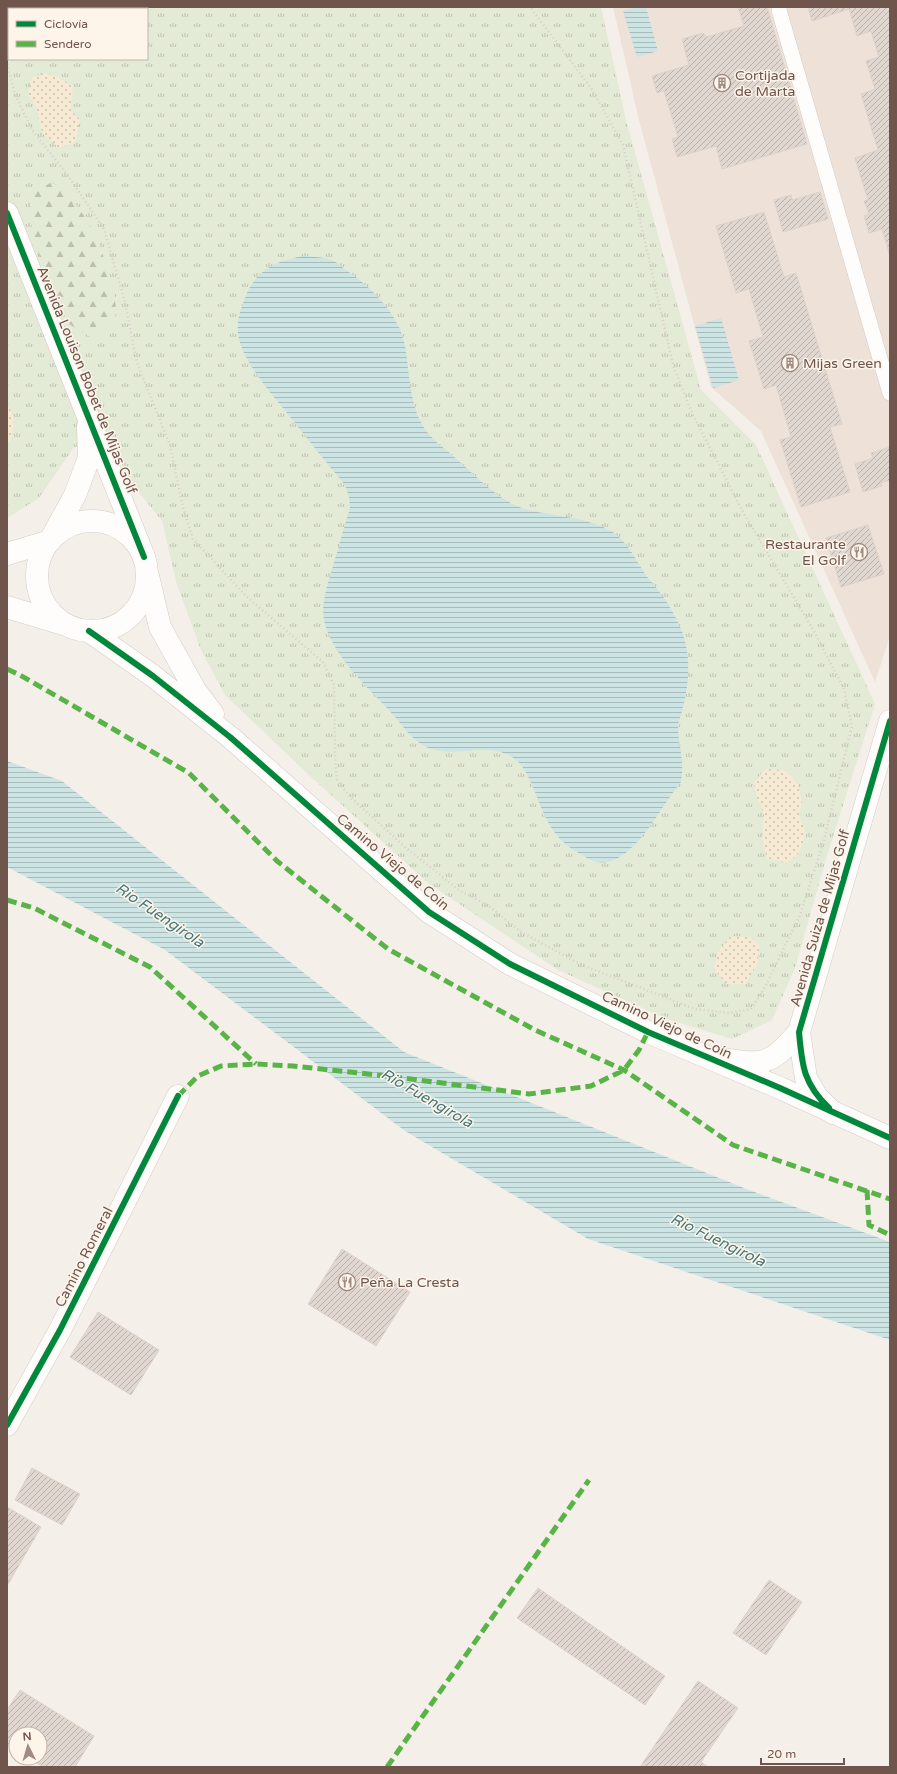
<svg xmlns="http://www.w3.org/2000/svg" width="897" height="1774" font-family="'Varela Round',sans-serif">
<style>
.residential{fill:#eee1d7}
.grass{fill:url(#grass-tufts);fill-rule:evenodd}
.forest{fill:url(#forest-firs)}
.sand{fill:url(#sand-dots)}
.water{fill:url(#water-rules)}
.building{fill:url(#building-hatch);stroke:#ddd2cc}
.lines{fill:none;stroke-linecap:round;stroke-linejoin:round}
.service-casing{stroke:#d4ccc8;stroke-width:16}
.minor-casing{stroke:#d4ccc8;stroke-width:23}
.tertiary-casing{stroke:#d4ccc8;stroke-width:23}
.path{stroke:#d7ceca;stroke-width:2.5;stroke-dasharray:1 3;stroke-linecap:butt}
.service{stroke:#fefdfc;stroke-width:15}
.minor{stroke:#fefdfc;stroke-width:22}
.tertiary{stroke:#fefdfc;stroke-width:22}
.quiet{stroke:#59b447;stroke-width:5;stroke-dasharray:10 5;stroke-linecap:butt}
.cycleway-casing{stroke:#fdf4ea;stroke-width:8}
.cycleway{stroke:#00873e;stroke-width:6}
.labels{text-anchor:middle;dominant-baseline:central;stroke-width:3;stroke-linejoin:round;paint-order:stroke}
.poi-label{font-size:14px;fill:#70554c;stroke:#fdf4ea;text-anchor:start}
.street-label{font-size:14px;fill:#70554c;stroke:#fdf4ea}
.water-label{font-size:15px;font-style:italic;fill:#45777b;stroke:#fdf4ea}
</style>
<defs>
<pattern id="grass-tufts" width="24" height="20" patternUnits="userSpaceOnUse"><rect width="24" height="20" fill="#e3ead5"/><path d="M3 7l-1-3M5 7V3M7 7l1-3M15 17l-1-3M17 17v-4M19 17l1-3" fill="none" stroke="#bcc0af"/></pattern>
<pattern id="forest-firs" width="22" height="20" patternUnits="userSpaceOnUse"><rect width="22" height="20" fill="#e3ead5"/><path d="M5 1l3.5 6h-7zM16 11l3.5 6h-7z" fill="#bcc0af"/></pattern>
<pattern id="sand-dots" width="8" height="8" patternUnits="userSpaceOnUse"><rect width="8" height="8" fill="#f6ead4"/><path d="M2 2h.1M6 6h.1" fill="none" stroke="#ccc0ae" stroke-width="1.8" stroke-linecap="round"/></pattern>
<pattern id="water-rules" width="6" height="5" patternUnits="userSpaceOnUse"><rect width="6" height="5" fill="#cce4e3"/><path d="M0 2.5h6" fill="none" stroke="#aabcba"/></pattern>
<pattern id="building-hatch" width="6" height="6" patternUnits="userSpaceOnUse"><rect width="6" height="6" fill="#e1d7d1"/><path d="M-1 1l2-2M0 6l6-6M5 7l2-2" fill="none" stroke="#bbb1ac"/></pattern>
</defs>
<rect width="100%" height="100%" fill="#f5efe9"/>
<path class="residential" d="M 613,7 L 890,7 L 890,636 L 875,682 L 761,431 L 711,387 L 639,120 Z"/>
<path class="grass" d="M 7,7 L 601,7 L 626,120 L 701,390 L 756,445 L 875,704 L 826,859 L 795,968 L 772,1020 L 732,1039 L 667,1019 L 558,970 L 428,883 L 309,775 L 225,695 L 201,650 L 177,585 L 162,521 L 128,479 L 115,447 L 74,447 L 39,498 L 7,518 ZM 9,9 L 147,9 L 147,59 L 9,59 Z"/>
<path class="forest" d="M 50,183 L 62,186 C 72,200 84,214 92,229 C 101,246 120,300 115,318 C 112,328 101,333 92,338 L 69,324 L 50,288 L 33,236 L 29,209 L 33,194 Z"/>
<path class="sand" d="M 7,7 L 34,7 L 35,9 L 9,9 L 9,36 L 7,36 Z
M 44,73 L 58,77 L 73,86 L 71,110 L 80,120 L 75,142 L 59,148 L 42,133 L 36,107 L 28,95 L 31,78 Z
M 7,405 C 17,416 14,435 7,446 Z
M 765,769 L 785,770 L 798,784 L 802,803 L 799,816 L 806,833 L 799,853 L 788,863 L 767,858 L 762,840 L 764,814 L 757,797 L 754,783 Z
M 731,936 L 749,937 L 760,946 L 757,965 L 745,984 L 726,984 L 714,969 L 718,951 Z"/>
<path class="water" d="M 638,7 L 646,7 L 658,51 L 637,57 L 623,11 Z
M 306,256 C 314,257 324,257 331,260 C 335,261 340,265 343,268 C 370,286 399,313 405,346 C 410,374 409,410 428,433 C 434,441 444,448 452,455 C 473,473 500,503 528,510 C 554,516 584,517 609,530 C 626,539 635,558 645,574 C 650,581 656,587 661,594 C 675,613 687,636 688,660 C 689,676 687,692 683,707 C 682,713 679,719 678,725 C 678,746 685,760 681,782 C 661,806 638,856 607,862 C 597,864 588,859 580,854 C 553,839 544,817 534,789 C 529,779 525,767 516,760 C 493,741 463,756 436,750 C 413,746 402,723 387,708 C 363,683 323,646 323,609 C 324,594 329,580 333,566 C 339,546 344,527 350,508 L 349,497 L 345,485 C 327,463 309,441 291,418 C 273,395 243,364 238,334 C 236,319 242,306 247,293 C 258,268 281,259 306,256 Z
M 721,318 L 739,380 L 713,388 L 695,326 Z
M 7,761 L 62,781 L 404,1052 L 749,1190 L 890,1242 L 890,1340 L 588,1239 L 405,1131 L 165,950 L 7,867 Z"/>
<path class="building" d="M 738,7 L 767,7 L 807,144 L 722,169 L 716,146 L 677,157 L 672,139 L 678,137 L 664,91 L 657,93 L 652,76 L 689,65 L 682,39 L 703,33 L 706,37 L 744,26 Z
M 808,7 L 890,7 L 890,256 L 882,229 L 869,233 L 864,216 L 869,214 L 864,201 L 868,200 L 855,158 L 878,150 L 861,94 L 875,89 L 866,61 L 879,57 L 871,31 L 857,36 L 849,9 L 812,21 Z
M 820,192 L 828,219 L 783,232 L 774,200 L 791,195 L 792,200 Z
M 764,212 L 784,277 L 796,273 L 842,424 L 830,427 L 850,492 L 801,507 L 780,440 L 791,437 L 776,385 L 764,389 L 749,341 L 763,337 L 749,289 L 736,293 L 716,226 Z
M 890,447 L 890,480 L 881,483 L 882,486 L 863,492 L 855,464 L 873,458 L 871,453 Z
M 868,525 L 884,574 L 841,587 L 826,538 Z
M 342,1249 L 410,1292 L 376,1346 L 308,1304 Z
M 98,1312 L 159,1350 L 131,1395 L 70,1357 Z
M 32,1468 L 80,1494 L 62,1525 L 15,1500 Z
M 7,1507 L 41,1527 L 7,1586 Z
M 769,1580 L 802,1602 L 766,1655 L 733,1633 Z
M 538,1588 L 665,1676 L 645,1705 L 517,1618 Z
M 698,1681 L 738,1708 L 701,1762 L 708,1767 L 640,1767 Z
M 20,1690 L 94,1736 L 75,1767 L 43,1767 L 28,1758 L 40,1758 L 40,1734 L 16,1734 L 16,1750 L 7,1745 L 7,1710 Z"/>
<g class="lines">
<g class="service-casing">
<path id="service" d="M 779,10 L 890,393"/>
</g>
<g class="minor-casing">
<path id="minor" d="M 7,213 L 144,557
M 52,537 L 75,495 L 89,458 L 88,427
M 716,1058 C 732,1060 754,1066 769,1059 C 781,1054 790,1041 799,1032
M 833,1113 L 817,1097 L 806,1078 L 799,1032 L 890,721
M 7,1425 L 60,1330 L 178,1096"/>
</g>
<g class="tertiary-casing">
<path id="tertiary" d="M37 576a55 55 0 1 1 110 0a55 55 0 1 1-110 0Z
M 7,554 L 50,541
M 148,576 L 160,627 L 195,690 L 213,714
M 7,607 L 63,624
M 89,631 L 153,676 L 230,737 L 429,912 L 510,964 L 648,1032 L 780,1088 L 890,1138"/>
</g>
<path class="path" d="M 7,64 L 15,94 L 32,130 L 66,173 L 104,229 L 125,302 L 137,363 L 170,445 L 183,508 L 193,539 L 246,596 L 323,662 L 334,685 L 335,756 L 337,780 L 350,797 L 405,847 L 459,890 L 489,906 L 521,932 L 582,965 L 695,1009 L 728,1013 L 751,1009 L 765,987 L 800,915 L 823,844 L 852,726 L 844,689 L 815,633 L 743,512 L 692,413 L 673,365 L 623,145 L 591,88 L 530,7"/>
<use href="#service" class="service"/>
<use href="#minor" class="minor"/>
<use href="#tertiary" class="tertiary"/>
<path class="quiet" d="M 7,669 L 20,675 L 189,773 L 277,861 L 388,949 L 535,1030 L 624,1070 L 733,1145 L 890,1199
M 7,900 L 34,908 L 150,967 L 256,1064
M 178,1096 L 198,1076 L 221,1066 L 256,1064 L 293,1066 L 387,1076 L 529,1094 L 591,1086 L 624,1070 L 639,1050 L 648,1032
M 867,1190 L 869,1225 L 890,1235
M 387,1767 L 589,1480"/>
<g class="cycleway-casing">
<path id="cycleway" d="M 7,213 L 144,557
M 89,631 L 153,676 L 230,737 L 429,912 L 510,964 L 648,1032 L 780,1088 L 890,1138
M 829,1108 C 803,1083 802,1065 799,1032 L 890,721
M 7,1425 L 60,1330 L 178,1096"/>
</g>
<use href="#cycleway" class="cycleway"/>
</g>
<defs>
<g id="building-ring" transform="scale(0.9)"><circle r="9.5" fill="#fdf4ea" stroke="#9f8b83" stroke-width="1.5"/><path d="M-4-6H4V6H1V3H-1V6H-4ZM-2.5-4.3h1.7v1.8h-1.7ZM.8-4.3h1.7v1.8H.8ZM-2.5-1h1.7V.8h-1.7ZM.8-1h1.7V.8H.8Z" fill="#9f8b83"/></g>
<g id="restaurant-ring" transform="scale(0.9)"><circle r="9.5" fill="#fdf4ea" stroke="#9f8b83" stroke-width="1.5"/><path d="M-5-6h1v4h1v-4h1v4h1v-4h1v5L-1.5 .5V6h-2V.5L-5-1ZM5-6V6H3V1.5H1.5Q1.5-4 5-6Z" fill="#9f8b83"/></g>
</defs>
<g fill-rule="evenodd">
<use href="#building-ring" x="722" y="83"/>
<use href="#building-ring" x="790" y="363"/>
<use href="#restaurant-ring" x="859" y="552"/>
<use href="#restaurant-ring" x="347" y="1282"/>
</g>
<g class="labels">
<g class="poi-label">
<text x="735" y="75">Cortijada<tspan x="735" dy="16">de Marta</tspan></text>
<text x="803" y="363">Mijas Green</text>
<text x="846" y="544" text-anchor="end">Restaurante<tspan x="846" dy="16">El Golf</tspan></text>
<text x="360" y="1282">Peña La Cresta</text>
</g>
<g class="street-label">
<text transform="translate(87 380) rotate(68)">Avenida Louison Bobet de Mijas Golf</text>
<text transform="translate(393 862) rotate(40)">Camino Viejo de Coín</text>
<text transform="translate(820 918) rotate(-74)">Avenida Suiza de Mijas Golf</text>
<text transform="translate(667 1025) rotate(25)">Camino Viejo de Coín</text>
<text transform="translate(84 1257) rotate(-63)">Camino Romeral</text>
</g>
<g class="water-label">
<text transform="translate(160 915) rotate(34)">Rio Fuengirola</text>
<text transform="translate(427 1098) rotate(30)">Rio Fuengirola</text>
<text transform="translate(718 1240) rotate(26)">Rio Fuengirola</text>
</g>
</g>
<rect width="897" height="1774" fill="none" stroke="#70554c" stroke-width="16"/>
<rect x="8" y="8" width="140" height="52" fill="#fdf4ea" stroke="#c5b4ab"/>
<rect x="16" y="21" width="20" height="6" fill="#00873e" stroke="#c5b4ab"/>
<text x="44" y="28" font-size="12" fill="#70554c">Ciclovía</text>
<rect x="16" y="41" width="20" height="6" fill="#59b447" stroke="#c5b4ab"/>
<text x="44" y="48" font-size="12" fill="#70554c">Sendero</text>
<g transform="translate(28 1746) rotate(355)"><circle r="19" fill="#fdf4ea" stroke="#c5b4ab"/>
<path d="M0-3L7 15L0 10L-7 15Z" fill="#9f8b83"/>
<text y="-6" font-size="11" font-weight="bold" text-anchor="middle" fill="#70554c">N</text>
</g>
<path d="M761 1758v6h83v-6" fill="none" stroke="#70554c" stroke-width="2"/>
<text x="767" y="1758" font-size="12" fill="#70554c" stroke="#fdf4ea" stroke-width="3" paint-order="stroke">20 m</text>
</svg>
